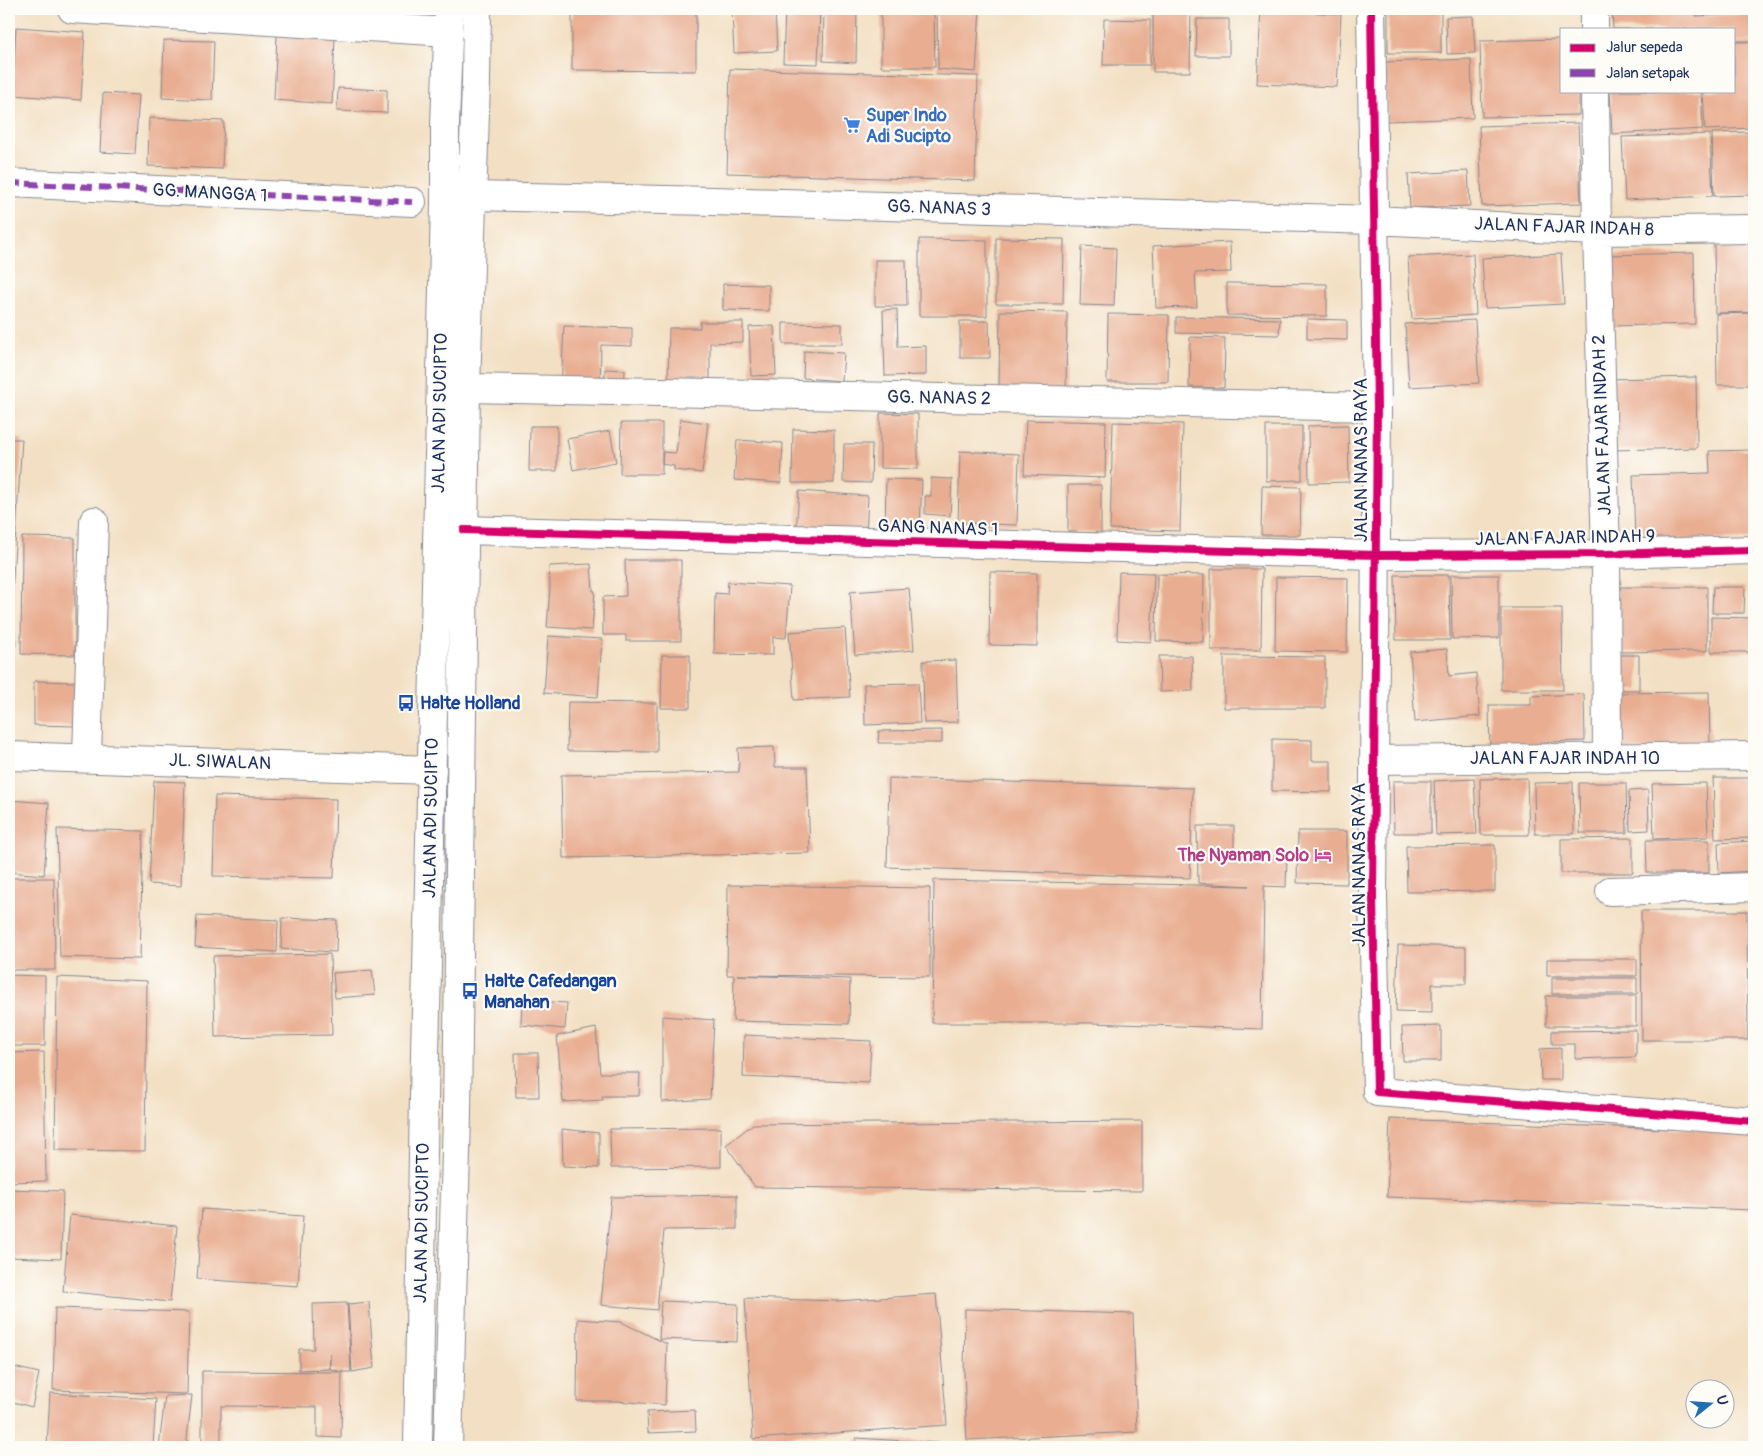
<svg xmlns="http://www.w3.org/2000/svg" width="1763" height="1456" font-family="Pangolin,sans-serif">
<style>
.building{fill:#e9ae92}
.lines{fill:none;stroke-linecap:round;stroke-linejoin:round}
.street-casing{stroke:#878891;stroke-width:30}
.secondary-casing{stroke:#878891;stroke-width:30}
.highway-casing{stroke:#878891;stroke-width:30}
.street{stroke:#fff;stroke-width:28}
.secondary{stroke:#fff;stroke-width:28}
.highway{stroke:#fff;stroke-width:28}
.quiet{stroke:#8e44ad;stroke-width:6;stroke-dasharray:12 6;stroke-linecap:butt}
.cycleway-casing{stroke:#fdfcf7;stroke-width:11}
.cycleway{stroke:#d6006c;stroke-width:8}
.labels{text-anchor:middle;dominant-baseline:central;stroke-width:4.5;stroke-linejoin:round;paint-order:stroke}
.shop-label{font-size:18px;font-weight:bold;fill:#366cbe;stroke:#fdfcf7;text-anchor:start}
.street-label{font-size:18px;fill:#1b2f5e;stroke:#fdfcf7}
.transit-label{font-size:18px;font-weight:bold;fill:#164399;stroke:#fdfcf7;text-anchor:start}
.hotel-label{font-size:18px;font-weight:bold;fill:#b23c85;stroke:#fdfcf7;text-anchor:end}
</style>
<rect width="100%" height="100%" fill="#fdfcf7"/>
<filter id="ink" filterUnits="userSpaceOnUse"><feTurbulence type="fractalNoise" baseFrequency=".02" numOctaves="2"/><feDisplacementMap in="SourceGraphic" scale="10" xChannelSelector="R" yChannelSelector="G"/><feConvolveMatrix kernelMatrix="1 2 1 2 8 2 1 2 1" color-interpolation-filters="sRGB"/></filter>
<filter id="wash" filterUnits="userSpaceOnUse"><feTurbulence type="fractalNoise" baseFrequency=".0096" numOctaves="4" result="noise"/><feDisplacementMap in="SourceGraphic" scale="20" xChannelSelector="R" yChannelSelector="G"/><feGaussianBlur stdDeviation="1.12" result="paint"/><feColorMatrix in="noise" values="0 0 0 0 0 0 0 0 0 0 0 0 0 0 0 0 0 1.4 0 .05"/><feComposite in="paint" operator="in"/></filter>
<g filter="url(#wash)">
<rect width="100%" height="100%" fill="#f3e0c4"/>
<g id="blocks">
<path class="building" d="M 572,9 L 696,9 L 696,71 L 572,70 Z
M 732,9 L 775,9 L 777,51 L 734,53 Z
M 785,9 L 820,9 L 818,64 L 783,63 Z
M 824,9 L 857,10 L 856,63 L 823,61 Z
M 881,9 L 934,9 L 935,67 L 881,67 Z
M 937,9 L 980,9 L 976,72 L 938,69 Z
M 1153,9 L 1191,9 L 1190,72 L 1153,72 Z
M 1388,9 L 1441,9 L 1441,53 L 1388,53 Z
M 1612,9 L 1696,9 L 1696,16 L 1754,14 L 1754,41 L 1734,41 L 1734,29 L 1613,29 Z
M 1261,10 L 1341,14 L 1337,87 L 1257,84 Z
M 1473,16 L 1475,53 L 1447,54 L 1446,17 Z
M 1104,19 L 1150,20 L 1150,65 L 1103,65 Z
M 1197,19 L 1229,19 L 1229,56 L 1196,56 Z
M 16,27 L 85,32 L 81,100 L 12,95 Z
M 277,35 L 335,38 L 332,104 L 274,100 Z
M 1562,39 L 1562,91 L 1579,91 L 1579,115 L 1482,117 L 1480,41 Z
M 164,40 L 214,41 L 212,100 L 162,98 Z
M 1734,42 L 1754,42 L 1754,128 L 1705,130 L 1703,91 L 1734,91 Z
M 1471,59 L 1473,118 L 1387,121 L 1385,62 Z
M 730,69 L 978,76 L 975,181 L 727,173 Z
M 338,88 L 387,90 L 387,113 L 337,111 Z
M 1610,91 L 1701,91 L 1703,129 L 1612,134 Z
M 103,93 L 139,95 L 135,154 L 100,152 Z
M 149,118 L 224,121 L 222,169 L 148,166 Z
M 1578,123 L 1581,203 L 1482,206 L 1479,126 Z
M 1754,132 L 1754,195 L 1714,196 L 1712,133 Z
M 1710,134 L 1713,196 L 1625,200 L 1622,137 Z
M 1468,171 L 1470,206 L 1410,208 L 1408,174 Z
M 996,238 L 1064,239 L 1063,304 L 996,304 Z
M 919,239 L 987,240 L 987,316 L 919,316 Z
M 1754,241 L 1754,312 L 1715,313 L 1714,242 Z
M 1230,242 L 1231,272 L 1195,273 L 1197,307 L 1156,308 L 1153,246 Z
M 1082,246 L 1116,248 L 1114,306 L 1080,305 Z
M 1694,253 L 1695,324 L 1609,326 L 1607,255 Z
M 1473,254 L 1476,315 L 1412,319 L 1408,257 Z
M 1561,254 L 1564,304 L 1485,308 L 1482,258 Z
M 875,260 L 906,260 L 907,306 L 875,306 Z
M 1227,283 L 1327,284 L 1327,316 L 1227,315 Z
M 723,284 L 769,285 L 769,311 L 723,310 Z
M 897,309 L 898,347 L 926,346 L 926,375 L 885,376 L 883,310 Z
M 1000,311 L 1067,312 L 1066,390 L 999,389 Z
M 1754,313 L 1754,385 L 1717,385 L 1716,314 Z
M 1108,314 L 1169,315 L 1168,382 L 1107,382 Z
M 1176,317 L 1280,319 L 1279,335 L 1176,333 Z
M 1307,319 L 1347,320 L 1347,340 L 1307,339 Z
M 1475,320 L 1479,383 L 1409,387 L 1405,324 Z
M 960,321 L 989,321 L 990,358 L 960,358 Z
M 700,322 L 743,322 L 743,342 L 710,343 L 710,383 L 668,382 L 669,328 L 700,328 Z
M 783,323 L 842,324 L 842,344 L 783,344 Z
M 564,326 L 632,328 L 632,346 L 601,345 L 600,389 L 561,388 Z
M 774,326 L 776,375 L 751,376 L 749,327 Z
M 1190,337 L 1225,338 L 1224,388 L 1189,387 Z
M 804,351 L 844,353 L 842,381 L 803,378 Z
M 605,369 L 625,370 L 624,391 L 604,389 Z
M 1696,377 L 1697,448 L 1611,450 L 1609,379 Z
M 880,413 L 918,414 L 918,469 L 880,468 Z
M 680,419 L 708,423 L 702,473 L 674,470 L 674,466 L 662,464 L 663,452 L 676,453 Z
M 1026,420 L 1106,422 L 1105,478 L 1024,475 Z
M 1113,422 L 1183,424 L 1180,531 L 1110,529 Z
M 621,423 L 662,423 L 662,474 L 620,474 Z
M 1348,425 L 1349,482 L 1309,483 L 1308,426 Z
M 530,426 L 557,426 L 557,471 L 529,471 Z
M 1266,426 L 1302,426 L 1302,480 L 1266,481 Z
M 793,429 L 834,430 L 834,483 L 792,483 Z
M 610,431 L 616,462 L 573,470 L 567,439 Z
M 9,439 L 22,439 L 12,592 L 15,647 L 9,647 Z
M 737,440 L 783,443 L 781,483 L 734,480 Z
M 844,444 L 872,444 L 871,483 L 843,482 Z
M 1754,450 L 1754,539 L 1635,541 L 1633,475 L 1710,473 L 1709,451 Z
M 960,451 L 1019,454 L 1017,525 L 958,523 Z
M 931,478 L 952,479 L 950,516 L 925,514 L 925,496 L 931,496 Z
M 886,479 L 922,480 L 920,529 L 885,528 Z
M 1068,485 L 1101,485 L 1101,533 L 1068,532 Z
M 1262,486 L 1301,487 L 1300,535 L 1261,535 Z
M 799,491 L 868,496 L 866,536 L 796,532 Z
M 22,537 L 75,538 L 75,655 L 21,654 Z
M 625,560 L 681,560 L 681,641 L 626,641 L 626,635 L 603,635 L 603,597 L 626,596 Z
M 591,564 L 593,591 L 595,591 L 592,630 L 547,627 L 550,586 L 549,566 Z
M 1211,569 L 1262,569 L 1261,650 L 1211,650 Z
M 990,572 L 1037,573 L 1037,646 L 989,645 Z
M 1119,572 L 1154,573 L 1151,642 L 1117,640 Z
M 1157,574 L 1204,575 L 1203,642 L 1156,641 Z
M 1395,575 L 1449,575 L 1450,640 L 1396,640 Z
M 1451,575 L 1499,575 L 1499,638 L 1452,639 Z
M 1276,577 L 1348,578 L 1347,652 L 1275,651 Z
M 728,582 L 790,586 L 786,638 L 773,637 L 773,655 L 714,654 L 715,593 L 727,594 Z
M 1618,587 L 1707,587 L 1707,651 L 1618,652 Z
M 1713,587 L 1745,587 L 1744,613 L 1712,613 Z
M 909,588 L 914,650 L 855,655 L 850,592 Z
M 1501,608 L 1562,608 L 1563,690 L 1501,690 Z
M 1711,617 L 1754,618 L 1754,652 L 1711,652 Z
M 845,628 L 850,697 L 794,700 L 789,632 Z
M 548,636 L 602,639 L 598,697 L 544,693 Z
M 1447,649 L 1449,676 L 1476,673 L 1480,716 L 1415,722 L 1410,652 Z
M 662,655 L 690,655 L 690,708 L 661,708 Z
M 1617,655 L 1639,655 L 1639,690 L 1616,690 Z
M 1159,656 L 1192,656 L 1193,691 L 1160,692 Z
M 1224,656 L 1325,657 L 1325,708 L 1224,708 Z
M 956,660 L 958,722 L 924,723 L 923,661 Z
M 34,681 L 77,682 L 76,726 L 34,725 Z
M 918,683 L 920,723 L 865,725 L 864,684 Z
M 1709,692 L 1710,749 L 1616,750 L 1615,693 Z
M 1584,694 L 1585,741 L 1540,742 L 1540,752 L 1490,753 L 1489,705 L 1531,705 L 1531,696 Z
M 568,702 L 657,703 L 657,752 L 567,751 Z
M 942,730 L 942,743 L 878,743 L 879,731 Z
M 1272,739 L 1312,740 L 1312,761 L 1331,761 L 1331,792 L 1272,791 Z
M 774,747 L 775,767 L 807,767 L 810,853 L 563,858 L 561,775 L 739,772 L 738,748 Z
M 889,778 L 1193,788 L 1190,878 L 887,867 Z
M 1527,778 L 1529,835 L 1481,835 L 1480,779 Z
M 1713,778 L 1754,778 L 1754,838 L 1715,839 Z
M 1474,779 L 1477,834 L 1436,835 L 1434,781 Z
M 154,781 L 185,782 L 181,886 L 149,884 Z
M 1393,781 L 1431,781 L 1431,833 L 1394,833 Z
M 1573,782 L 1574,834 L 1535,834 L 1534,783 Z
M 1579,783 L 1626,783 L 1627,833 L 1580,833 Z
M 1706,783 L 1708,837 L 1654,839 L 1652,784 Z
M 1648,790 L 1649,830 L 1630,831 L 1629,791 Z
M 215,796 L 336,799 L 334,878 L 213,876 Z
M 10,800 L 49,803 L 44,875 L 9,872 Z
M 1197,826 L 1234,826 L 1234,857 L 1287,859 L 1286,887 L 1264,886 L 1262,1029 L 1092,1023 L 932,1023 L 934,880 L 1249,886 L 1198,883 Z
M 57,829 L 143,831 L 140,959 L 60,957 Z
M 1298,831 L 1347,831 L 1347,884 L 1297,883 Z
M 1633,838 L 1633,873 L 1561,873 L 1561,839 Z
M 1646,840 L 1709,840 L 1709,873 L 1647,873 Z
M 1754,841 L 1754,871 L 1719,873 L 1718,843 Z
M 1495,845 L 1495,891 L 1407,892 L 1406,846 Z
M 9,878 L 54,878 L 55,970 L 9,970 Z
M 728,885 L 930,888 L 930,977 L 737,975 L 850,979 L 849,1024 L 733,1021 L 734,975 L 727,975 Z
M 1641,911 L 1747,911 L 1748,1040 L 1642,1040 Z
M 197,916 L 278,920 L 277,952 L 195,947 Z
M 282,918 L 337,920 L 336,952 L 281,949 Z
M 1398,945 L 1466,947 L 1466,984 L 1432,984 L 1432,1013 L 1396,1012 Z
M 330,954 L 332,1035 L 215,1037 L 213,956 Z
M 1547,959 L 1637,959 L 1637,976 L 1547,976 Z
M 372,970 L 375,995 L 335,998 L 333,973 Z
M 9,975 L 45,976 L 45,1046 L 9,1046 Z
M 57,977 L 147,981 L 145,1151 L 55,1150 Z
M 1552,978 L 1637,978 L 1637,994 L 1552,994 Z
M 1546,996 L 1636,996 L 1636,1026 L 1546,1026 Z
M 522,1000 L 567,1003 L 565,1029 L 521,1025 Z
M 662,1016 L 714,1020 L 710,1099 L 662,1102 Z
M 1441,1026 L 1441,1061 L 1403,1061 L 1402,1027 Z
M 596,1028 L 600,1073 L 640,1073 L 639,1096 L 602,1096 L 603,1100 L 563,1102 L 557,1036 Z
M 1636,1030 L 1636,1057 L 1575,1059 L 1575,1044 L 1552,1044 L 1552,1031 Z
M 744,1035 L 871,1041 L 869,1083 L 743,1077 Z
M 1561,1048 L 1561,1080 L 1541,1080 L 1540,1049 Z
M 44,1052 L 46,1181 L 9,1182 L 9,1053 Z
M 515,1053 L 538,1053 L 539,1097 L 516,1097 Z
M 1390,1119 L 1754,1132 L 1754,1210 L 1387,1197 Z
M 1142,1121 L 1142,1191 L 755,1187 L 726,1145 L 753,1124 Z
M 721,1128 L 721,1167 L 611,1168 L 610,1129 Z
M 562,1129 L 599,1133 L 599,1168 L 563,1166 Z
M 9,1189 L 63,1191 L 61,1259 L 9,1257 Z
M 737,1195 L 737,1229 L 664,1230 L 657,1310 L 601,1305 L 611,1197 Z
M 202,1209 L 303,1216 L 298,1286 L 197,1279 Z
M 70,1215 L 177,1226 L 170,1302 L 63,1291 Z
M 936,1294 L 947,1425 L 753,1439 L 745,1298 L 838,1301 Z
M 661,1301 L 738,1304 L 737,1342 L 659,1339 Z
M 369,1302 L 374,1368 L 352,1372 L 348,1304 Z
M 347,1303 L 351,1372 L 342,1372 L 330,1369 L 330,1353 L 329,1369 L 299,1370 L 299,1349 L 314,1349 L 313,1304 Z
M 55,1308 L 189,1312 L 187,1394 L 53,1390 Z
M 965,1309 L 1133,1314 L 1137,1432 L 967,1440 L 964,1372 Z
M 578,1319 L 621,1322 L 667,1344 L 665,1405 L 616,1401 L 577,1401 Z
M 9,1366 L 39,1373 L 32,1407 L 9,1401 Z
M 202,1371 L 342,1372 L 341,1438 L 317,1437 L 317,1407 L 221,1406 L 221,1443 L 202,1443 Z
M 50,1393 L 156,1399 L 153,1447 L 47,1447 Z
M 192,1395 L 186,1447 L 159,1447 L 165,1396 Z
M 695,1410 L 696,1431 L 648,1433 L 647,1412 Z
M 856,1438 L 939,1443 L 938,1447 L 856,1447 Z
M 220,1445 L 283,1445 L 283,1447 L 220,1447 Z"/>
</g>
</g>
<g filter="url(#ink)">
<use href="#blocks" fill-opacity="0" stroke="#878891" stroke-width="1"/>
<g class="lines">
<g class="street-casing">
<path id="street" d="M 72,9 L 449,32
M 1371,9 L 1377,407 L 1373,898 L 1377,1092 L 1754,1121
M 1594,9 L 1594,29
M 1595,91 L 1597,231 L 1606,554 L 1607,758
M 9,183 L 412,202
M 472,196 L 713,201 L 1373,220 L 1597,231 L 1754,229
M 466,388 L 1377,407
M 464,530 L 1377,555 L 1606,554 L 1754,550
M 87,758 L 94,521
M 1375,760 L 1754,756
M 1610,891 L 1754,887"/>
</g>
<g class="secondary-casing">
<path id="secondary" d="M 9,756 L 432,770"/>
</g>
<g class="highway-casing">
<path id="highway" d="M 418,1447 L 424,1096 L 445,203 L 445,126 L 449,9
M 448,1447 L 457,1115 L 466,388 L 476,82 L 477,9"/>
</g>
<use href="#street" class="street"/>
<use href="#secondary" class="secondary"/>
<use href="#highway" class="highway"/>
<path class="quiet" d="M 9,183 L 412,202"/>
<g class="cycleway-casing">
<path id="cycleway" d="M 1371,9 L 1377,407 L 1373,898 L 1377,1092 L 1754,1121
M 464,530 L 1377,555 L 1606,554 L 1754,550"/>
</g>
<use href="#cycleway" class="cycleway"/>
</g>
</g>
<defs>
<g id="supermarket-bare" transform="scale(1.35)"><path d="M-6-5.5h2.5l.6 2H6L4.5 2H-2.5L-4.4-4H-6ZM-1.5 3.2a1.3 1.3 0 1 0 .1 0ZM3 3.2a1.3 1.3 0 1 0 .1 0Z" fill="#3f7fe0" stroke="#fdfcf7" stroke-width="2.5" paint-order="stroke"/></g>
<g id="bus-bare" transform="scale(1.35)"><path d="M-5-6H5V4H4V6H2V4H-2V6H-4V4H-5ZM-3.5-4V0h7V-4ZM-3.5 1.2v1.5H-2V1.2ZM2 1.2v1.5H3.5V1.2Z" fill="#1a4fb4" stroke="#fdfcf7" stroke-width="2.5" paint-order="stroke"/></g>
<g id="hotel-bare" transform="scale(1.35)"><path d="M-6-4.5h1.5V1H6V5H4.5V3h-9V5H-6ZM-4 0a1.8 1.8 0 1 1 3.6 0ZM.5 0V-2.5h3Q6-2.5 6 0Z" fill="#d1479c" stroke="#fdfcf7" stroke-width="2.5" paint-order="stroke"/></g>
</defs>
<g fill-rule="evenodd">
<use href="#supermarket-bare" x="852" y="125"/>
<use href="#bus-bare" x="406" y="703"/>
<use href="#hotel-bare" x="1323" y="855"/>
<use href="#bus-bare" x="470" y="991"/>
</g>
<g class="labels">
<g class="shop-label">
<text x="866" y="115">Super Indo<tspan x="866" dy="21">Adi Sucipto</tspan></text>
</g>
<g class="street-label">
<text transform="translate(210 193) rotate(3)">GG. MANGGA 1</text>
<text transform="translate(939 208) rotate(2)">GG. NANAS 3</text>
<text transform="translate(1564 227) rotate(2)">JALAN FAJAR INDAH 8</text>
<text transform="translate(939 398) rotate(1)">GG. NANAS 2</text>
<text transform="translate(440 413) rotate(-89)">JALAN ADI SUCIPTO</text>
<text transform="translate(1602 425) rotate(-92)">JALAN FAJAR INDAH 2</text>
<text transform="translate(1361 460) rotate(-90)">JALAN NANAS RAYA</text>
<text transform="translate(938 528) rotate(2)">GANG NANAS 1</text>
<text transform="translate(1565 538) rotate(-1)">JALAN FAJAR INDAH 9</text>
<text x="1565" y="758">JALAN FAJAR INDAH 10</text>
<text transform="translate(220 762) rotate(2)">JL. SIWALAN</text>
<text transform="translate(431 818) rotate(-89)">JALAN ADI SUCIPTO</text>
<text transform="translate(1359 865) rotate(-90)">JALAN NANAS RAYA</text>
<text transform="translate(422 1223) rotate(-89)">JALAN ADI SUCIPTO</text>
</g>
<g class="transit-label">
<text x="420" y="703">Halte Holland</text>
<text x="484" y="981">Halte Cafedangan<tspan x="484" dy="21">Manahan</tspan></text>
</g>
<g class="hotel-label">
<text x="1309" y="855">The Nyaman Solo</text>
</g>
</g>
<rect width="1763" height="1456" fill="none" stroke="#fdfcf7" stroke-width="30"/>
<rect x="1560" y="28" width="175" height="65" fill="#fdfcf7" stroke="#a3aaba"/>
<rect x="1570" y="44" width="25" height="8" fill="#d6006c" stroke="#a3aaba"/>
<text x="1606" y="52" font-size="15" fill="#1b2f5e">Jalur sepeda</text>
<rect x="1570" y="69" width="25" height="8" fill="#8e44ad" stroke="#a3aaba"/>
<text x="1606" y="78" font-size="15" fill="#1b2f5e">Jalan setapak</text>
<g transform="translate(1710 1404) rotate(73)"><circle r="24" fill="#fdfcf7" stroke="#a3aaba"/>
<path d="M0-4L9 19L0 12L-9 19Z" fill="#1f6fb2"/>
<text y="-8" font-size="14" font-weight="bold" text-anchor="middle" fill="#1b2f5e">U</text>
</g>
</svg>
